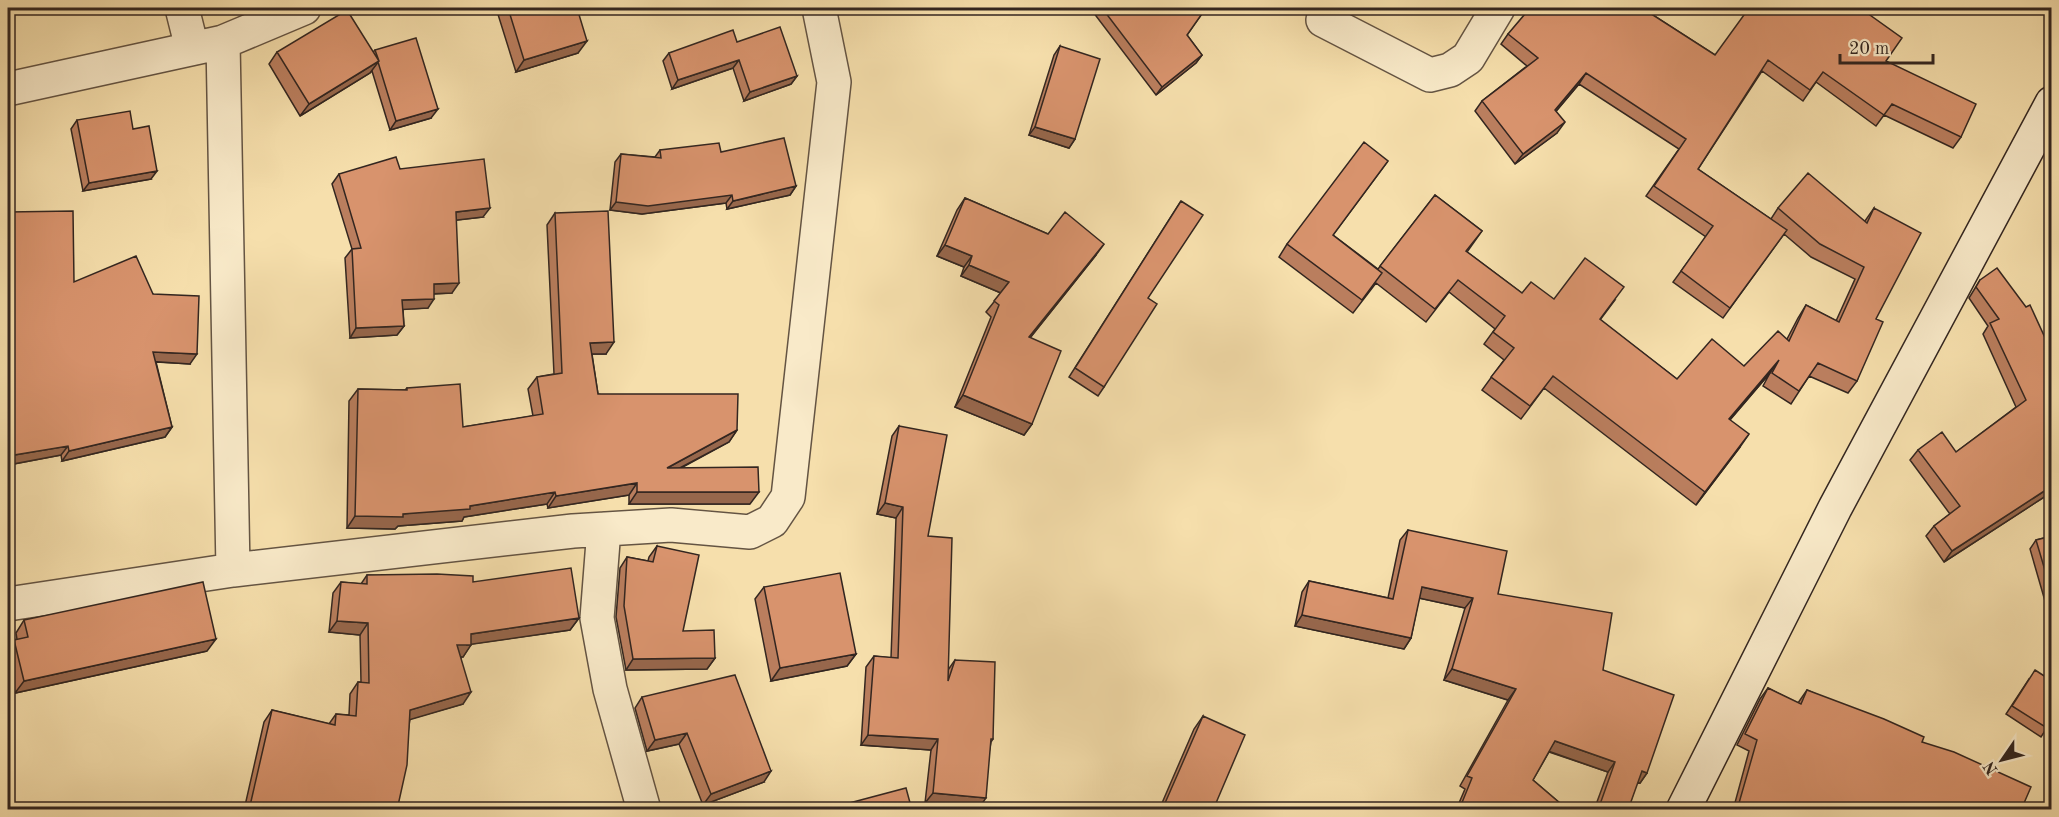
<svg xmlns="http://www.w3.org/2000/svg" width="2059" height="817" font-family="'Old Standard TT',serif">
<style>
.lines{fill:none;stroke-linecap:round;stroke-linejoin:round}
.street-casing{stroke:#645443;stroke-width:36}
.secondary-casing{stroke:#332620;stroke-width:36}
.street{stroke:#f9eac9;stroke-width:33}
.secondary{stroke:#f9eac9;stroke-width:33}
.wall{fill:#ba7e5e;stroke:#332620;stroke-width:1.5}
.shaded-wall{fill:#97674c;stroke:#332620;stroke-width:1.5}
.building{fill:#d8936d;stroke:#332620;stroke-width:1.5}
</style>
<rect width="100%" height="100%" fill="#f6dfac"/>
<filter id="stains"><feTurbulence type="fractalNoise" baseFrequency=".00333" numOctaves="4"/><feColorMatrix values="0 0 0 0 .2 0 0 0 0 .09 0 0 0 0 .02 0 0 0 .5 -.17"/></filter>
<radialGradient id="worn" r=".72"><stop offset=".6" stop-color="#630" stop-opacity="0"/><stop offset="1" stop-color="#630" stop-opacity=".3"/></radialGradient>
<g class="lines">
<g class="street-casing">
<path id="street" d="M 182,8 L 192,48
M 1323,20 L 1430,75 L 1450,70 L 1468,58 L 1498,8
M 223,42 L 233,570
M 8,89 L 223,42 L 304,8
M 604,529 L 597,618 L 610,689 L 644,810
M 8,604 L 233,570 L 573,531 L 671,525 L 750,532 L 772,521 L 788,497 L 834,82 L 819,8"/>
</g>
<g class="secondary-casing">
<path id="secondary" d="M 1683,810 L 1835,508 L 2052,103"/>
</g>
<use href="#street" class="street"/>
<use href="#secondary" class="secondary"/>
</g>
<path class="wall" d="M 496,8 L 577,8 L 578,53 L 516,72 Z
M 1090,8 L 1206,8 L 1187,35 L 1202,55 L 1196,63 L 1156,95 Z
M 1645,10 L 1715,55 L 1886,61 L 1961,137 L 1953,148 L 1884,115 L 1876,126 L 1816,82 L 1803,101 L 1762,71 L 1698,169 L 1771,219 L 1778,208 L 1865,221 L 1874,208 L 1876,319 L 1857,381 L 1848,393 L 1809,376 L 1791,404 L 1763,386 L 1770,373 L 1730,420 L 1740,447 L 1696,505 L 1544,388 L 1521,419 L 1482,390 L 1504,360 L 1484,344 L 1495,329 L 1449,292 L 1426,322 L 1376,283 L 1353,313 L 1279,257 L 1287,244 L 1388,161 L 1333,235 L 1378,269 L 1435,195 L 1482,231 L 1467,252 L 1522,293 L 1554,299 L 1615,300 L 1600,320 L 1677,379 L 1744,366 L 1787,339 L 1798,318 L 1806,305 L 1836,321 L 1855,279 L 1811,257 L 1784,234 L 1723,318 L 1673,282 L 1706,237 L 1646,196 L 1679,149 L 1579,84 L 1556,111 L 1557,133 L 1515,164 L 1475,111 L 1482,101 L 1527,66 L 1501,44 L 1508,34 Z
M 737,42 L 797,76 L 791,84 L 744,101 L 733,68 L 672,89 L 663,61 L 669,53 Z
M 1060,46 L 1075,139 L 1069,148 L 1029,135 L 1054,55 Z
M 375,50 L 431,118 L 390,130 L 372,71 L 370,73 L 300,116 L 269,64 L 277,52 L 373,52 Z
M 77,120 L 151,179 L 83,191 L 71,129 Z
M 660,150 L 721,152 L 796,186 L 790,195 L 727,209 L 726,203 L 642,214 L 610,210 L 615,162 L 621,154 L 655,157 Z
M 400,169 L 483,217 L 456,220 L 452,293 L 434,294 L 428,308 L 403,309 L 404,326 L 397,335 L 350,338 L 345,258 L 352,249 L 332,184 L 339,174 Z
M 965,198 L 1096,255 L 1030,338 L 1032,424 L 1024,435 L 955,407 L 991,317 L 986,312 L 1001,293 L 961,276 L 964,267 L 937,256 L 957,210 Z
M 1181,201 L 1148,298 L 1104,387 L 1098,396 L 1069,377 Z
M 8,212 L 74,282 L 153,294 L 190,364 L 156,362 L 172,427 L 165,437 L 62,461 L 61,455 L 8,465 Z
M 555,213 L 606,354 L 592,354 L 598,394 L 737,430 L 729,442 L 681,468 L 750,504 L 629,504 L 629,495 L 548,508 L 547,504 L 464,517 L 462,521 L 398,526 L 395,529 L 347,528 L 349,401 L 358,389 L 405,390 L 407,388 L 463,427 L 533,416 L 528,389 L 537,377 L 554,374 L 547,225 Z
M 1980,280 L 2052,353 L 2052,457 L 2049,458 L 2052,462 L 2052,492 L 1944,562 L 1926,536 L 1934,526 L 1950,514 L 1910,460 L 1918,450 L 1956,452 L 2016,407 L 1983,334 L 1988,326 L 1969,298 Z
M 899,426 L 928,536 L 948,670 L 955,660 L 993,739 L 991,742 L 979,808 L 925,803 L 931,750 L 861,745 L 866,667 L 874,656 L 891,658 L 896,518 L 877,514 L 892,436 Z
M 1408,530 L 1603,670 L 1647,773 L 1640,783 L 1637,782 L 1628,810 L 1594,810 L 1608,772 L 1549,752 L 1533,780 L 1568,810 L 1456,810 L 1465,789 L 1460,786 L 1508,700 L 1444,680 L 1465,608 L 1419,598 L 1411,638 L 1404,649 L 1295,626 L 1302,592 L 1309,581 L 1388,598 L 1400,540 Z
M 2052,536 L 2052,606 L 2047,608 L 2030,549 L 2036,540 Z
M 657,546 L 683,631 L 715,658 L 707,669 L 626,670 L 616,617 L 620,568 L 627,557 L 648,561 L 649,557 Z
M 367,575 L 473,582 L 579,618 L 570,630 L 471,644 L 463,657 L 461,657 L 463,704 L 410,719 L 397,810 L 244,810 L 264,722 L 272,710 L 329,724 L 336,714 L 349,715 L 350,694 L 358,682 L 361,682 L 360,635 L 329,632 L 333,593 L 341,582 L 361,584 Z
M 764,587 L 856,654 L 847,666 L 771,681 L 755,599 Z
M 24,620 L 207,651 L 15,693 L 8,659 L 8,650 L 14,640 L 17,639 L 16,633 Z
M 2052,628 L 2052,644 L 2050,644 Z
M 2029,679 L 2052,720 L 2041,737 L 2006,714 Z
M 1768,688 L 1798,703 L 1807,690 L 1922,742 L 2021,810 L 1733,810 L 1749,751 L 1737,745 L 1760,699 Z
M 642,697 L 764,782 L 703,805 L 679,744 L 647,751 L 635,708 Z
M 1203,716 L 1213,810 L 1159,810 L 1194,729 Z"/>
<path class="shaded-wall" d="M 587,41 L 578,53 L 516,72 L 524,60 Z
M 1202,55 L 1196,63 L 1156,95 L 1162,87 Z
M 739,60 L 733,68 L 672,89 L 678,80 Z
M 379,61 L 370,73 L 300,116 L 309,104 Z
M 1586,73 L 1579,84 L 1548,121 L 1555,110 Z
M 797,76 L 791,84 L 744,101 L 750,92 Z
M 438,109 L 431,118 L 390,130 L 396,121 Z
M 1565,122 L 1557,133 L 1515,164 L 1523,154 Z
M 1035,127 L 1075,139 L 1069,148 L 1029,135 Z
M 157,171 L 151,179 L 83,191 L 89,183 Z
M 796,186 L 790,195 L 727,209 L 733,201 Z
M 732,195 L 726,203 L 642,214 L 610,210 L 616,202 Z
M 490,208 L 483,217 L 449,221 L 456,212 Z
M 1104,244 L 1096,255 L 1021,349 L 1029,337 Z
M 945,245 L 972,256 L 964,267 L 937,256 Z
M 969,265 L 1009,282 L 1001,293 L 961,276 Z
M 459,283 L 452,293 L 427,294 L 434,284 Z
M 434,299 L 428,308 L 395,310 L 402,300 Z
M 404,326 L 397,335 L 350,338 L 356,328 Z
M 614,342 L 606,354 L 582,354 L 590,343 Z
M 153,352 L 197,354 L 190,364 L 146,361 Z
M 1779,360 L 1770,373 L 1720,431 L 1729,419 Z
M 963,395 L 1032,424 L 1024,435 L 955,407 Z
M 172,427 L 165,437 L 62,461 L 69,451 Z
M 737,430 L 729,442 L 659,479 L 667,468 Z
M 1749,434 L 1740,447 L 1696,505 L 1705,492 Z
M 68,446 L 61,455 L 8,465 L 8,456 Z
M 2052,449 L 2052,457 L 2037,463 L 2045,452 Z
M 637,483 L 629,495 L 548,508 L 556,496 Z
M 2052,486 L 2052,492 L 1944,562 L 1952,551 Z
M 555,492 L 547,504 L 464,517 L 462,521 L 398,526 L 395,529 L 347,528 L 355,516 L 403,514 L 470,506 Z
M 637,492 L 759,492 L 750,504 L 629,504 Z
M 885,503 L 903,507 L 896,518 L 877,514 Z
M 1422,587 L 1473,598 L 1465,608 L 1414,597 Z
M 2052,601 L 2052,606 L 2047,608 Z
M 1302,615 L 1411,638 L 1404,649 L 1295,626 Z
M 579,618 L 570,630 L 466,645 L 471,645 L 463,657 L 449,656 L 457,645 L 471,634 Z
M 337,621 L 368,623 L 360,635 L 329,632 Z
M 216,639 L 207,651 L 15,693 L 24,681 Z
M 856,654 L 847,666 L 771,681 L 780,668 Z
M 715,658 L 707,669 L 626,670 L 633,659 Z
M 1452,669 L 1516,689 L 1508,700 L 1444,680 Z
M 471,692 L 463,704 L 402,722 L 410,710 Z
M 687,733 L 679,744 L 647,751 L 655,740 Z
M 868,735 L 938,739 L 931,750 L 861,745 Z
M 1555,741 L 1615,762 L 1608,772 L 1548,751 Z
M 771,771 L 764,782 L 703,805 L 711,794 Z
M 1642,771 L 1647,773 L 1640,783 L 1634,781 Z
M 933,793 L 986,798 L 979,808 L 925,803 Z"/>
<path class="building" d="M 508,8 L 577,8 L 587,41 L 524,60 Z
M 1102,8 L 1206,8 L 1187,35 L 1202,55 L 1162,87 Z
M 1530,8 L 1646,8 L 1645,10 L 1715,55 L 1749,8 L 1860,8 L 1902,38 L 1886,61 L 1976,104 L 1961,137 L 1892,104 L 1884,115 L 1823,72 L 1810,90 L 1768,60 L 1698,169 L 1787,230 L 1730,308 L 1681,271 L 1713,226 L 1654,186 L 1686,139 L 1586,73 L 1555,110 L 1565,122 L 1523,154 L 1482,101 L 1538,58 L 1508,34 Z
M 347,10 L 379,61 L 309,104 L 277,52 Z
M 780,27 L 797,76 L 750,92 L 739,60 L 678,80 L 669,53 L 733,30 L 737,42 Z
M 416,38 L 438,109 L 396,121 L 378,62 L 379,61 L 375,50 Z
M 1060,46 L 1100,59 L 1075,139 L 1035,127 Z
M 130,111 L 133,129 L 149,126 L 157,171 L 89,183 L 77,120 Z
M 784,138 L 796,186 L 733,201 L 732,195 L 648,206 L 616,202 L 621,154 L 661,158 L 660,150 L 719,143 L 721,152 Z
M 1364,142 L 1388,161 L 1333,235 L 1382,273 L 1362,300 L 1287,244 Z
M 396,157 L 400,169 L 484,159 L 490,208 L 456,212 L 459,283 L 434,284 L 434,299 L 402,300 L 404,326 L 356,328 L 352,249 L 361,248 L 339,174 Z
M 1808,173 L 1867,223 L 1874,208 L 1921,233 L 1876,319 L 1883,322 L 1857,381 L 1818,363 L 1799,391 L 1772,373 L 1779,360 L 1729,419 L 1749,434 L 1705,492 L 1553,376 L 1530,406 L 1491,377 L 1514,348 L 1493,332 L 1505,316 L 1458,280 L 1435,309 L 1380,266 L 1435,195 L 1482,231 L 1466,251 L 1522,293 L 1531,282 L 1554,299 L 1585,258 L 1624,287 L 1600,319 L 1677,379 L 1712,339 L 1744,366 L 1778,331 L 1789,341 L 1806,305 L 1839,322 L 1864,267 L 1820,244 L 1778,208 Z
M 965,198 L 1048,234 L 1065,212 L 1104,244 L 1029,337 L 1061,351 L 1032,424 L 963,395 L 999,305 L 994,301 L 1009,282 L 969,265 L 972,256 L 945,245 Z
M 1181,201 L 1203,215 L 1148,298 L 1157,304 L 1104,387 L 1075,368 Z
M 73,211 L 74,282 L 136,256 L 153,294 L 199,296 L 197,354 L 153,352 L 172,427 L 69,451 L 68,446 L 8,456 L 8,212 Z
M 608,211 L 614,342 L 590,343 L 598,394 L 738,394 L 737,430 L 667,468 L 758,467 L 759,492 L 637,492 L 637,483 L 556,496 L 555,492 L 470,506 L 470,509 L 403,514 L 403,517 L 355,516 L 358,389 L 407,390 L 407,388 L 460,384 L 463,427 L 543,414 L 537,377 L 562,373 L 555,213 Z
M 1997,268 L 2026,307 L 2030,305 L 2052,353 L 2052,449 L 2045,452 L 2052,462 L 2052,486 L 1952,551 L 1934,526 L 1960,506 L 1918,450 L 1942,432 L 1956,452 L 2026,400 L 1990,323 L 1999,319 L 1976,287 L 1980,280 Z
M 899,426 L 947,435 L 928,536 L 952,538 L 948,681 L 955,660 L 995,662 L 993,739 L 991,739 L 986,798 L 933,793 L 938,739 L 868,735 L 874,656 L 898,658 L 903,507 L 885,503 Z
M 1408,530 L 1507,551 L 1498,594 L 1612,613 L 1603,670 L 1674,695 L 1647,773 L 1642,771 L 1628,810 L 1598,810 L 1615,762 L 1555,741 L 1533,780 L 1568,810 L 1459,810 L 1472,778 L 1467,776 L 1516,689 L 1452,669 L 1473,598 L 1422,587 L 1411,638 L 1302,615 L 1309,581 L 1393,599 Z
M 2052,536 L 2052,594 L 2036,540 Z
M 657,546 L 699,555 L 683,631 L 714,630 L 715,658 L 633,659 L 624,606 L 627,557 L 653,562 Z
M 571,568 L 579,618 L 471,634 L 471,645 L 457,645 L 471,692 L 410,710 L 407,765 L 397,810 L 249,810 L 272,710 L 335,725 L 336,714 L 356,716 L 358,682 L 369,683 L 368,623 L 337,621 L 341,582 L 367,584 L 367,575 L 437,574 L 473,576 L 473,582 Z
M 840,573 L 856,654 L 780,668 L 764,587 Z
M 203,582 L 216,639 L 24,681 L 14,640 L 28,637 L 24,620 Z
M 2035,670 L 2052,681 L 2052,720 L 2047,728 L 2012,706 Z
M 735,675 L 771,771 L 711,794 L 687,733 L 655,740 L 642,697 Z
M 1768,688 L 1801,704 L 1807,690 L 1884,719 L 1924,737 L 1922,742 L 1954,752 L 2031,787 L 2021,810 L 1737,810 L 1757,740 L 1745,734 Z
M 1203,716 L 1245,735 L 1213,810 L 1162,810 Z
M 906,788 L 912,810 L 823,810 Z"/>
<rect width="2059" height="817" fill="none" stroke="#f6dfac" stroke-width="30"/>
<rect x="9" y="9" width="2041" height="799" fill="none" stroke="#332620" stroke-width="3"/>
<rect x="15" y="15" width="2029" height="787" fill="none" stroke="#332620" stroke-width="1.5"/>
<g transform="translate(2002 760) rotate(235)" stroke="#f9eac9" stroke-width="4.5" paint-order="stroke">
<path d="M0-4.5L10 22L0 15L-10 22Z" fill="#332620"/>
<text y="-9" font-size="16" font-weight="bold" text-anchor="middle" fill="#332620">N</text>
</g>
<path d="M1840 54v9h93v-9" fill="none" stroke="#332620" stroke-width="3"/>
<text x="1849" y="54" font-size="18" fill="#332620" stroke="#f9eac9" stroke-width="4.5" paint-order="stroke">20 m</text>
<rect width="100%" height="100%" filter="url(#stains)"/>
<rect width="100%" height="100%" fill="url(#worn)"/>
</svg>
